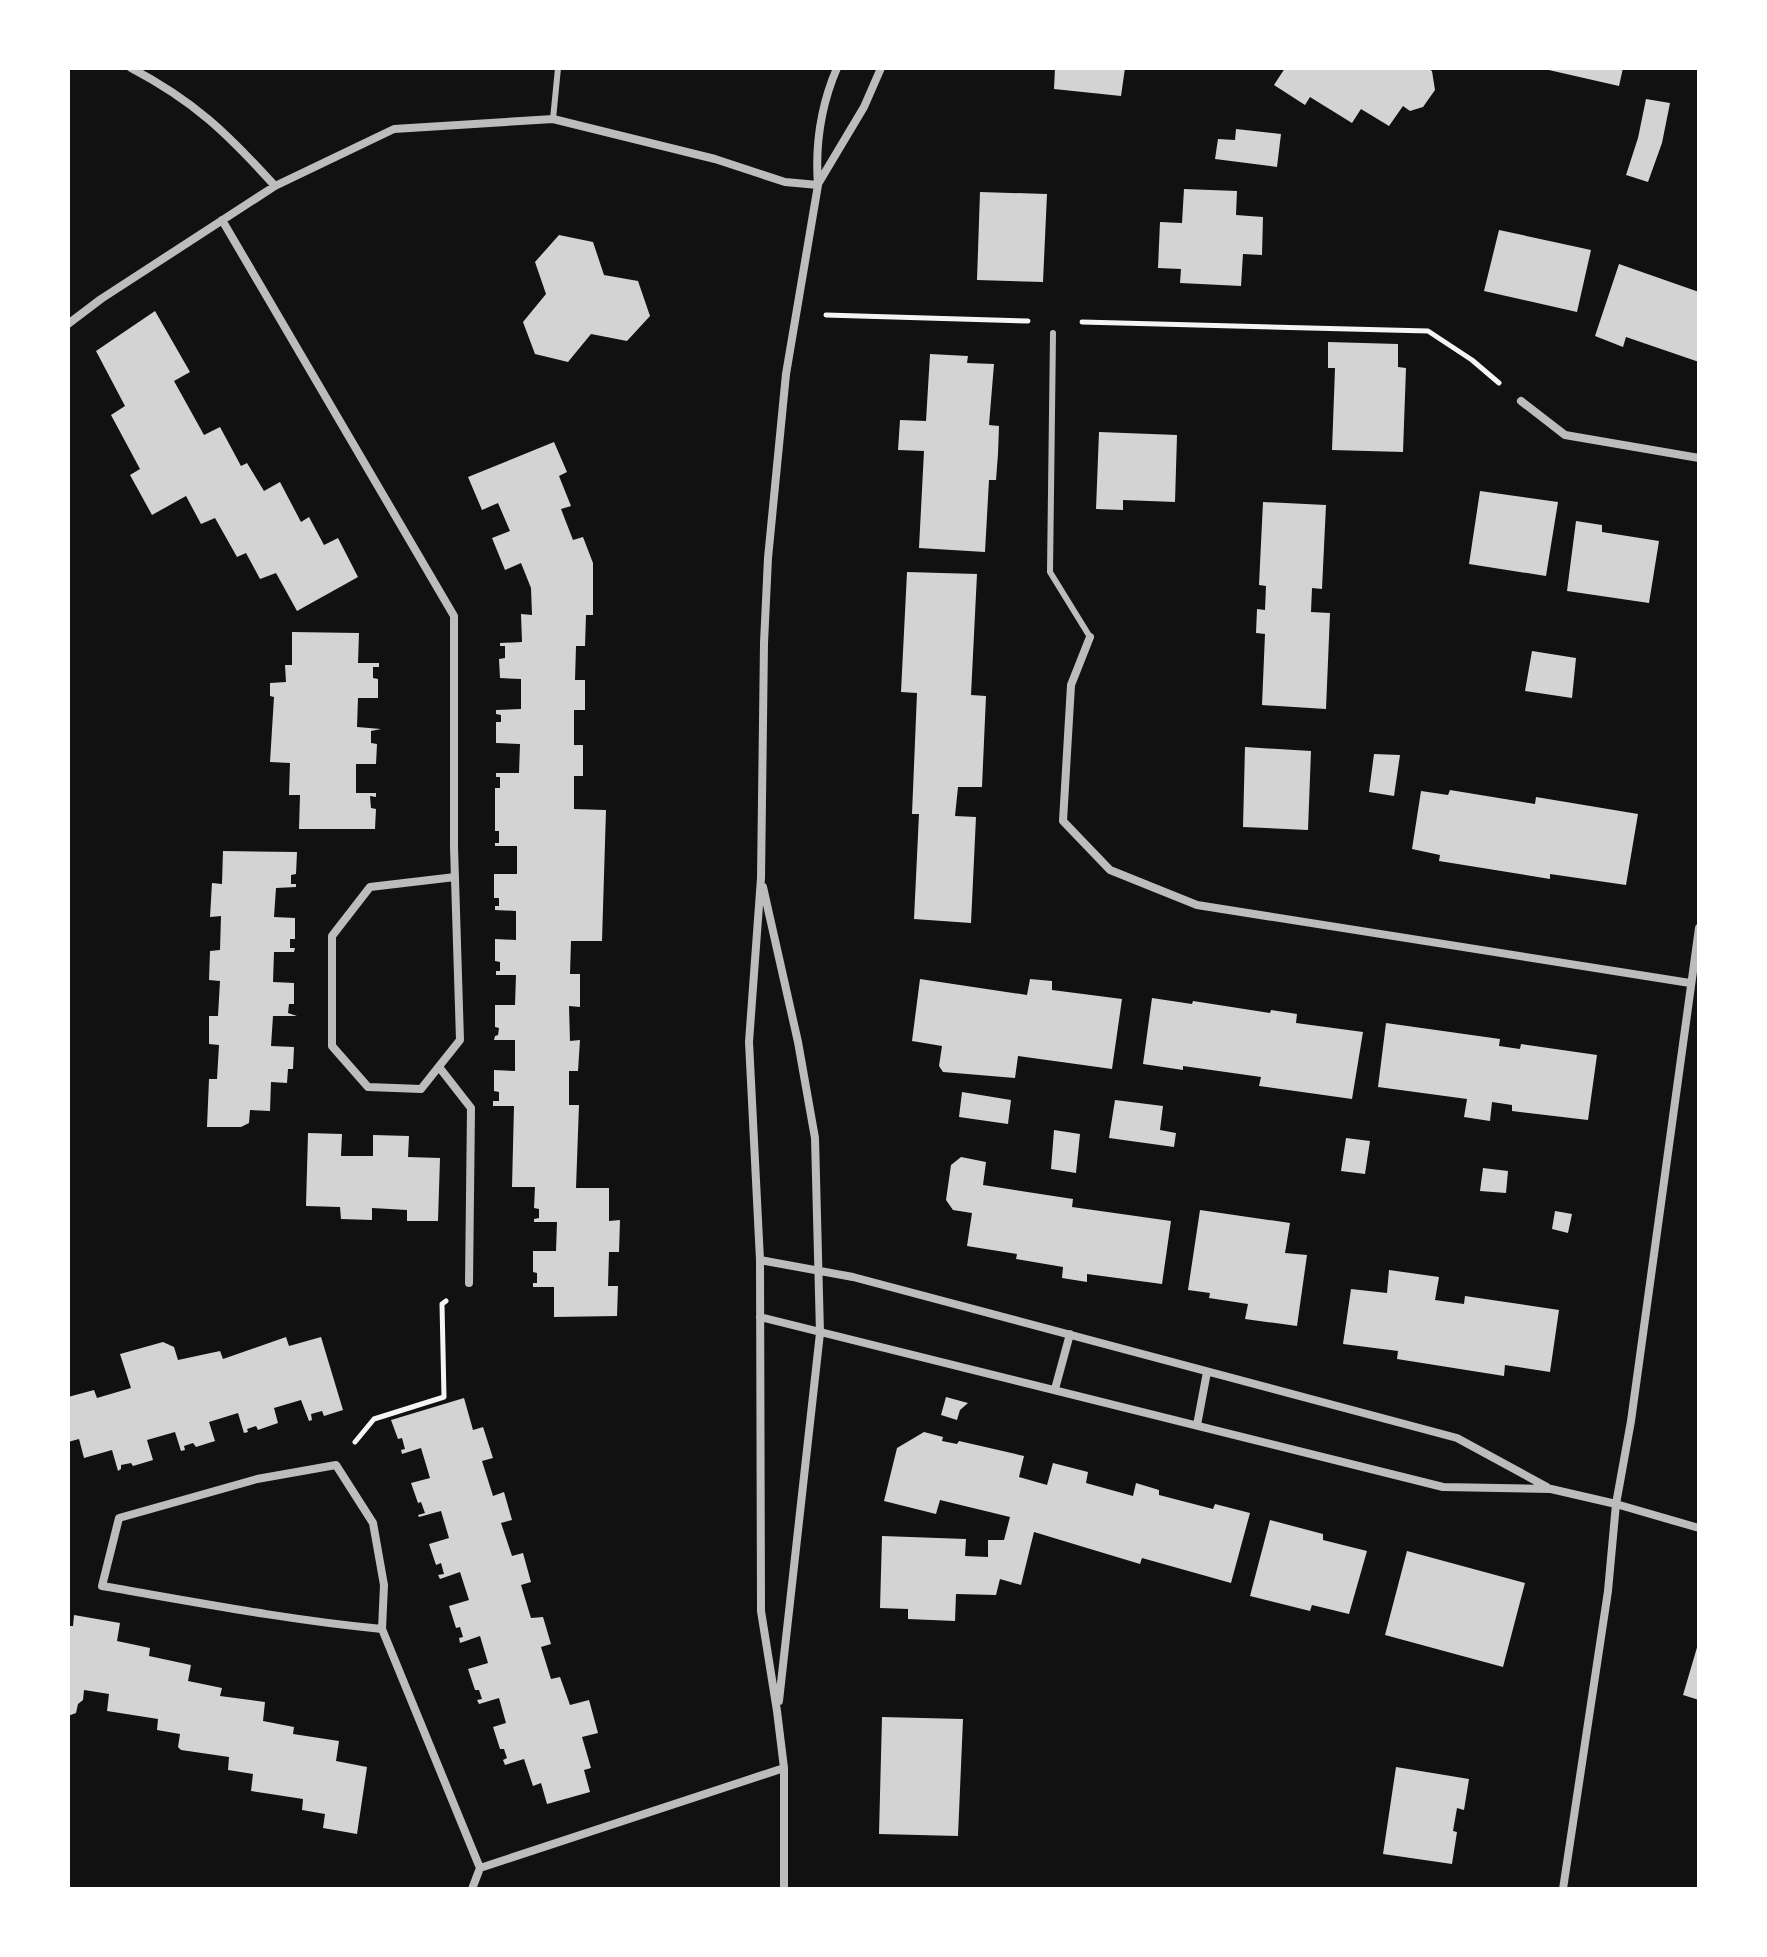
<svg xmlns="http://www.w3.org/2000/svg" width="1767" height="1957" font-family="Georgia,serif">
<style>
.building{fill:#d3d3d3}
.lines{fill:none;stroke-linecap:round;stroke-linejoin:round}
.path{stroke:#f5f5f5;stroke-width:5}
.service{stroke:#bcbcbc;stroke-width:6}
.minor{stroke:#bcbcbc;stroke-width:8}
</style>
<rect width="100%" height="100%" fill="#111"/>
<path class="building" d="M 1055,68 L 1125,68 L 1121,96 L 1054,89 Z
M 1285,68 L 1427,68 L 1432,71 L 1435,90 L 1423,107 L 1410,111 L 1403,106 L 1389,126 L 1361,109 L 1352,123 L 1310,97 L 1305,105 L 1274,85 Z
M 1540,68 L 1623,68 L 1619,86 Z
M 1646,99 L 1670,103 L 1662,143 L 1648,182 L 1626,175 L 1638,138 Z
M 1236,129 L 1281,134 L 1277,167 L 1215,159 L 1218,139 L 1235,140 Z
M 1184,189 L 1237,191 L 1236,215 L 1263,217 L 1262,255 L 1243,254 L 1241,286 L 1180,283 L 1181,269 L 1158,268 L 1160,222 L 1182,223 Z
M 980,192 L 1047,194 L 1043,282 L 977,280 Z
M 1499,230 L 1591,250 L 1577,312 L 1484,291 Z
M 559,235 L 593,242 L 604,275 L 638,281 L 650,316 L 627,341 L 591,334 L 568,362 L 535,354 L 523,322 L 546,294 L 535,262 Z
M 1619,264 L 1699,292 L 1699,362 L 1626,337 L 1623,347 L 1595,336 Z
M 155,311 L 190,372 L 174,381 L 204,435 L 220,427 L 241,466 L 247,463 L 264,491 L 280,482 L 301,522 L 309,517 L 324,545 L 338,538 L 358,577 L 297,611 L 276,573 L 260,579 L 246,553 L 237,557 L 215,518 L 201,524 L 186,496 L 152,515 L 130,475 L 140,469 L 111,415 L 125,406 L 96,351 Z
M 1328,342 L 1398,344 L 1398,367 L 1406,368 L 1403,452 L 1332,450 L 1335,368 L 1328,368 Z
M 930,354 L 968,356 L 967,363 L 994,364 L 989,425 L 999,426 L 998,454 L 996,480 L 989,480 L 985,552 L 919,548 L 924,451 L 898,450 L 900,420 L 926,421 Z
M 1099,432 L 1177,435 L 1175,502 L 1123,500 L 1123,510 L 1096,509 Z
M 554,442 L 567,472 L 559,476 L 571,506 L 561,509 L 573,540 L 583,537 L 593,563 L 593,615 L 586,615 L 585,646 L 576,646 L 575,680 L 585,680 L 585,710 L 574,710 L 574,745 L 583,745 L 583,776 L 574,776 L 574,809 L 606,810 L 602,941 L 571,941 L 570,974 L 580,974 L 580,1007 L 569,1006 L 570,1041 L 580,1040 L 578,1071 L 569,1071 L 569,1105 L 579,1105 L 576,1188 L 609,1188 L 609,1221 L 620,1220 L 619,1252 L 609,1252 L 608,1286 L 618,1286 L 617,1316 L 554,1317 L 554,1287 L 533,1287 L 533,1283 L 537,1283 L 537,1273 L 533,1272 L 533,1251 L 556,1251 L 557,1222 L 534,1222 L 534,1219 L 539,1218 L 539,1209 L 534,1208 L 535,1187 L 512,1187 L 514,1106 L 493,1106 L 493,1101 L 499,1101 L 499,1092 L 494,1091 L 494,1070 L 515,1071 L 515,1040 L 494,1040 L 495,1036 L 498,1035 L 499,1028 L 495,1027 L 495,1005 L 515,1005 L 516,975 L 496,975 L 496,971 L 500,971 L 500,962 L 495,961 L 495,939 L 516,940 L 516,911 L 495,910 L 495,906 L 499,906 L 499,898 L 494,898 L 494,874 L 517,874 L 517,846 L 495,846 L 495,843 L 499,843 L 499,831 L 495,831 L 495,788 L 500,788 L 500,777 L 496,777 L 496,773 L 519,773 L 520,744 L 496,743 L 496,722 L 501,722 L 501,715 L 496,714 L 496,710 L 521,709 L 521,679 L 500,678 L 499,659 L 505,658 L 505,646 L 500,646 L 500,643 L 522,642 L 521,614 L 532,615 L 531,588 L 521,563 L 505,570 L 492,538 L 510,531 L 498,503 L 482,510 L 468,477 Z
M 1480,491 L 1558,502 L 1546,576 L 1469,564 Z
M 1263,502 L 1326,505 L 1322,589 L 1312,588 L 1311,612 L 1330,613 L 1326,709 L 1262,705 L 1265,634 L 1256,633 L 1257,609 L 1265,610 L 1266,586 L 1259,585 Z
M 1576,521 L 1602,525 L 1602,532 L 1659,541 L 1649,603 L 1567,591 Z
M 907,572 L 977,574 L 971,695 L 986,696 L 982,787 L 958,787 L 955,816 L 976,817 L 971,923 L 914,919 L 919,814 L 912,814 L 917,693 L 901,692 Z
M 292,632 L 359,633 L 358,663 L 379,663 L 379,667 L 373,667 L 373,678 L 378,679 L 378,698 L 358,698 L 357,727 L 381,729 L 371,731 L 371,743 L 377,744 L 376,764 L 356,764 L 356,793 L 376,793 L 376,797 L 370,796 L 371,808 L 376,809 L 375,829 L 299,829 L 300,795 L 289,795 L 290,763 L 270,762 L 274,697 L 270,696 L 270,683 L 286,682 L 285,665 L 292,665 Z
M 1532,651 L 1576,658 L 1572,698 L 1525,691 Z
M 1245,747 L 1311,751 L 1308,830 L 1243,827 Z
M 1374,754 L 1400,755 L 1394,796 L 1369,792 Z
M 1450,790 L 1535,804 L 1536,797 L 1638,814 L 1626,885 L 1550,874 L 1550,879 L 1439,861 L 1440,855 L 1412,849 L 1421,791 L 1448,795 Z
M 223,851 L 297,852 L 296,874 L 291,875 L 291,884 L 296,884 L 296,887 L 276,888 L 274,917 L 295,918 L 295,939 L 290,939 L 290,948 L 295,948 L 294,952 L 274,952 L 273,982 L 294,983 L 294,1004 L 289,1004 L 288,1013 L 297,1016 L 273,1016 L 271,1046 L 294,1047 L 293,1069 L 288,1069 L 287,1083 L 271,1082 L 270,1111 L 250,1110 L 249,1123 L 241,1127 L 207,1127 L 209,1079 L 217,1079 L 219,1045 L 209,1044 L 209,1016 L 218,1016 L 220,981 L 209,980 L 210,951 L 220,950 L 221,916 L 210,917 L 212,883 L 222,884 Z
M 920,979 L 1027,995 L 1030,979 L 1052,981 L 1052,990 L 1122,999 L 1112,1069 L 1018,1056 L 1015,1078 L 943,1072 L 939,1066 L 942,1046 L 912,1041 Z
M 1152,998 L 1192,1004 L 1193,1001 L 1270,1013 L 1271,1010 L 1297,1014 L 1296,1023 L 1363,1032 L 1352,1099 L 1259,1086 L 1261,1077 L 1183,1066 L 1183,1070 L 1143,1064 Z
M 1386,1023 L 1500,1039 L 1499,1046 L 1520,1049 L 1521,1044 L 1597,1055 L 1588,1120 L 1512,1111 L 1512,1105 L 1492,1102 L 1490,1121 L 1464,1117 L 1467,1099 L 1378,1087 Z
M 962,1092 L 1011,1100 L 1008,1124 L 959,1117 Z
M 1115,1100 L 1163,1106 L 1160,1130 L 1176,1133 L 1174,1147 L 1109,1138 Z
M 1054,1130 L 1080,1134 L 1076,1173 L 1051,1169 Z
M 308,1133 L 342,1134 L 341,1156 L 373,1156 L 373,1135 L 409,1136 L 408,1157 L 440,1158 L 438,1221 L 407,1221 L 407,1210 L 372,1208 L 372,1220 L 341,1219 L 340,1207 L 306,1206 Z
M 1346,1138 L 1370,1141 L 1365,1174 L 1341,1171 Z
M 961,1157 L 986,1162 L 983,1185 L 1073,1199 L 1072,1207 L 1171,1221 L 1162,1284 L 1087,1274 L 1087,1282 L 1062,1278 L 1063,1267 L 1016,1259 L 1017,1254 L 967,1246 L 972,1213 L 953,1210 L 946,1200 L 951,1165 Z
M 1483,1168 L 1508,1171 L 1506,1193 L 1480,1191 Z
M 1200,1210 L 1290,1223 L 1285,1253 L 1307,1255 L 1297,1326 L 1245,1319 L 1248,1304 L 1209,1298 L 1210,1293 L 1188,1290 Z
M 1555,1211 L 1572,1214 L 1568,1233 L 1552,1229 Z
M 1389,1270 L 1439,1277 L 1435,1300 L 1464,1304 L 1465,1296 L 1559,1310 L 1550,1372 L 1505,1365 L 1504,1376 L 1397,1359 L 1398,1351 L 1343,1344 L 1351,1289 L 1387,1293 Z
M 286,1337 L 289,1346 L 321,1337 L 343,1410 L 324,1416 L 322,1411 L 311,1414 L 312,1420 L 309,1421 L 301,1400 L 274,1408 L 278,1423 L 258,1430 L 256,1426 L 247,1429 L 248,1432 L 244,1433 L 238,1413 L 209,1422 L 215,1441 L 196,1447 L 193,1443 L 184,1446 L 185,1450 L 181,1451 L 175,1432 L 147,1440 L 153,1460 L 133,1466 L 131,1463 L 121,1465 L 121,1469 L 118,1471 L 112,1450 L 84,1458 L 79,1439 L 68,1442 L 68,1397 L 94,1390 L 97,1398 L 131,1388 L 120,1354 L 163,1342 L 174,1347 L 178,1360 L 220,1351 L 223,1359 Z
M 946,1397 L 968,1403 L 960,1410 L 957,1420 L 941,1415 Z
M 464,1398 L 473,1430 L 483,1427 L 493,1458 L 482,1461 L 493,1496 L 504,1492 L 512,1520 L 501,1523 L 512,1556 L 523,1553 L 531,1582 L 521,1585 L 531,1618 L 543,1617 L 551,1644 L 541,1647 L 551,1679 L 560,1677 L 570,1705 L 589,1700 L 598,1733 L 582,1737 L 591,1768 L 584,1770 L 590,1792 L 547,1804 L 541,1783 L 533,1786 L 524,1759 L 505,1765 L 503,1760 L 507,1758 L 504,1749 L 500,1749 L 493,1727 L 506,1723 L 499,1698 L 479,1704 L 477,1700 L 482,1699 L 479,1690 L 475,1690 L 468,1669 L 488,1663 L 480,1636 L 460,1643 L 459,1638 L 463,1637 L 460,1627 L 456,1628 L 449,1606 L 469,1600 L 460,1572 L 440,1579 L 438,1575 L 444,1574 L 441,1563 L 436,1565 L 429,1544 L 449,1538 L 441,1511 L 419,1517 L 418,1515 L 425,1513 L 421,1502 L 418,1503 L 411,1483 L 430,1478 L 421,1448 L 402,1454 L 401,1450 L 405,1449 L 402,1438 L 398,1439 L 391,1420 Z
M 924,1432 L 943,1437 L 942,1441 L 957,1444 L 959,1441 L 1024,1456 L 1019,1477 L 1047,1485 L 1053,1463 L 1088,1472 L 1086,1483 L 1133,1496 L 1136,1483 L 1159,1490 L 1159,1495 L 1213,1509 L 1215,1504 L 1250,1513 L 1231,1583 L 1142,1558 L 1140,1564 L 1034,1532 L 1021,1585 L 1000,1579 L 996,1595 L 956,1594 L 955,1621 L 908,1619 L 908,1609 L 880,1608 L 882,1536 L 966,1539 L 965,1556 L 988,1557 L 988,1540 L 1004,1540 L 1010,1517 L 940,1500 L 936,1514 L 884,1501 L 897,1448 Z
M 1270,1520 L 1323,1534 L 1323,1540 L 1367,1551 L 1349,1614 L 1312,1605 L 1310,1611 L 1250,1596 Z
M 1407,1551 L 1525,1583 L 1503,1667 L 1385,1635 Z
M 74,1615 L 120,1623 L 117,1641 L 150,1648 L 149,1656 L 191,1665 L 188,1681 L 222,1688 L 220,1696 L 265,1702 L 263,1721 L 294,1727 L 293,1734 L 339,1741 L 336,1761 L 367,1767 L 357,1834 L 323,1828 L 325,1814 L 302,1810 L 303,1799 L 251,1791 L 253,1774 L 228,1770 L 229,1757 L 181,1750 L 178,1747 L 180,1734 L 157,1730 L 158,1719 L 107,1711 L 109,1694 L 84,1690 L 83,1700 L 78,1704 L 76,1713 L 68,1716 L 68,1626 L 73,1626 Z
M 1698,1644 L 1699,1644 L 1699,1700 L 1683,1695 Z
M 882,1717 L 963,1719 L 958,1836 L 879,1834 Z
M 1396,1767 L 1469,1779 L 1464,1810 L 1457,1808 L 1453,1831 L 1457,1832 L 1452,1864 L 1383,1854 Z"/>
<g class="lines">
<path class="path" d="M 826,315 L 1028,321
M 1082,322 L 1428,331 L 1472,360 L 1499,383
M 355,1442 L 374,1419 L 444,1397 L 442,1304 L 446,1301"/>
<path class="service" d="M 553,119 L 558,68
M 1053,333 L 1050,572 L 1090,637"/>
<path class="minor" d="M 131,68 C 194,101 227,133 275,186
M 818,184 L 864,107 L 881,68
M 222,220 L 454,616 L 454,847 L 460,1040 L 421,1089 L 368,1087 L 332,1046 L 332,936 L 370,887 L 455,877
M 68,324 L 101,299 L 275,186 L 394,129 L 553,119 L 715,159 L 785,182 L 818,185
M 1521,401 L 1565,435 L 1699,458
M 1090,637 L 1071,685 L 1063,821 L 1110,870 L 1197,905 L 1690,983
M 763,887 L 798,1042 L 815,1138 L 820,1333 L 779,1701
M 439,1067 L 471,1108 L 469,1283
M 760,1260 L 853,1277 L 1457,1438 L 1547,1487
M 760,1317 L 1443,1487 L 1551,1489 L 1616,1504 L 1699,1528
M 1055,1389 L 1070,1334
M 1197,1425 L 1207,1372
M 382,1629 C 288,1620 195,1602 102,1586 L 119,1518 L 257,1479 L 336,1465 L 373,1523 L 384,1585 L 382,1629 L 480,1868 L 784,1768
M 472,1889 L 480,1868
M 784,1889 L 784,1768 L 777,1711 L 761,1611 L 760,1260 L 749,1042 L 761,878 L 764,643 L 768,558 L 786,374 L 818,185 C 815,145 821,105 837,68
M 1563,1889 L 1608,1591 L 1616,1504 L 1631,1421 L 1699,928"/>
</g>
<rect width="1767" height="1957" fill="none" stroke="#ffffff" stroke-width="140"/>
</svg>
